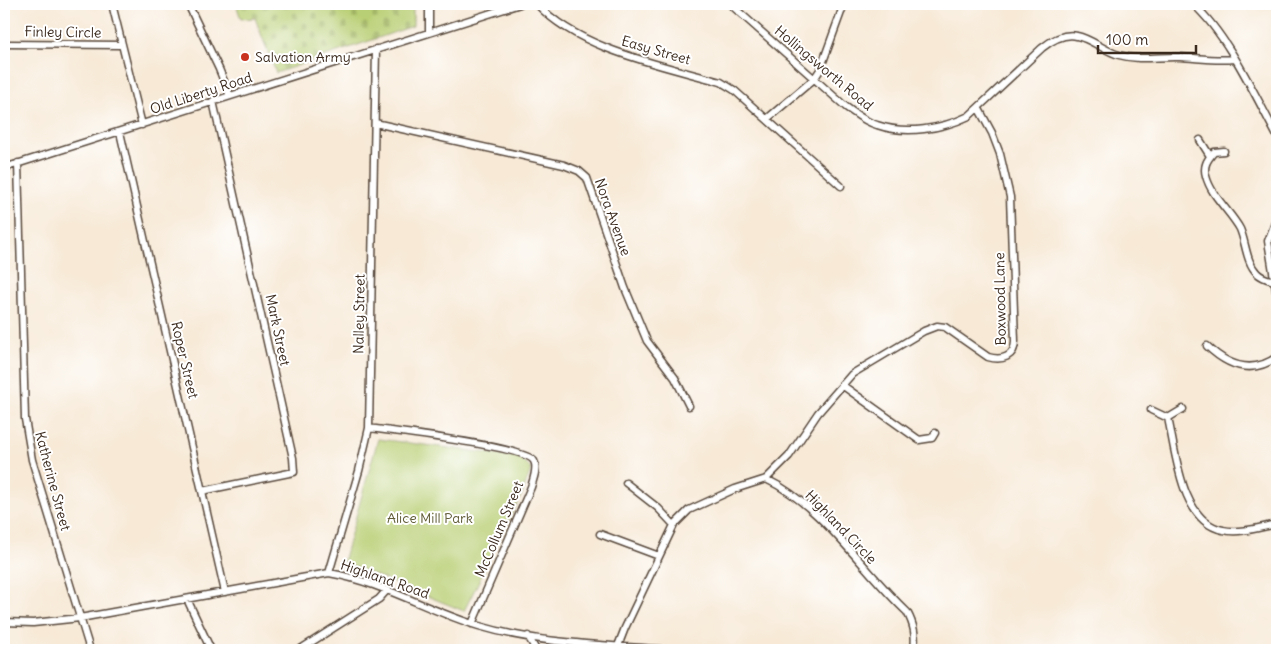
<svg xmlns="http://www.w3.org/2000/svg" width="1281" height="654" font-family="Delius,sans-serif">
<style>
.cemetery{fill:url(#cemetery-stones);stroke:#7a7c49}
.park{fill:#b9cf74;stroke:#7a7c49}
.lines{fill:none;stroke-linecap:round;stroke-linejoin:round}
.minor-casing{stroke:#57473a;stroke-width:9}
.minor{stroke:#fff;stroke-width:6}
.poi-dot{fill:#c8321e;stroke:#fff;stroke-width:2}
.labels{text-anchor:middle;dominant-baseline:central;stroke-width:4;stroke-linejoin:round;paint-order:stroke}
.street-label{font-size:14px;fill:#3b2a1e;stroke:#fff}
.poi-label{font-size:14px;fill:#3b2a1e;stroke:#fff;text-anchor:start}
.park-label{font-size:14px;fill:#615c38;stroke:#fff}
</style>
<defs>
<pattern id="cemetery-stones" width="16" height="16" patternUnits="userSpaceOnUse" patternTransform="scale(1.25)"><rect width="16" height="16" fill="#b9cf74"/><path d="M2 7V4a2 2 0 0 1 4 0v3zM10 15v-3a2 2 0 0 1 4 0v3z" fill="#a0b264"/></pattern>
</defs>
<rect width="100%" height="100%" fill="#fff"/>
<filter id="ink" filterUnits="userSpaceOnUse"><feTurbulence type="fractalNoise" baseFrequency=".02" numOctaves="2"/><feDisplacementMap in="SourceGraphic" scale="10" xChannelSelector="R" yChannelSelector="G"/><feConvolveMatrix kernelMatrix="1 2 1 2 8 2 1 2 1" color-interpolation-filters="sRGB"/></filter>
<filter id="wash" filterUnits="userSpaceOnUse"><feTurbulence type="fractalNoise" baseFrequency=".0096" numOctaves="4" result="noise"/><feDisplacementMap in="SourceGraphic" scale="20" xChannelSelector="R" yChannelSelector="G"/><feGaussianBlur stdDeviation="1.12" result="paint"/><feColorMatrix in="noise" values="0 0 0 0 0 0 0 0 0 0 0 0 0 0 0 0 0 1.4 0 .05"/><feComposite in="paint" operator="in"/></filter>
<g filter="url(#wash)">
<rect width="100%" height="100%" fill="#f7e9d6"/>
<path class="cemetery" d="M 236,4 L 413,4 L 413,26 L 276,73 L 255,18 L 241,19 Z"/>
<path class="park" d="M 378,439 L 519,457 L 531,469 L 523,492 L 464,611 L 343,562 Z"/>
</g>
<g filter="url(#ink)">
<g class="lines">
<g class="minor-casing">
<path id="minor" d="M 112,4 L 142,125
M 188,4 L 219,69 L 230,96
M 429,4 L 429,33
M 537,4 C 579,50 662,65 721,82 L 734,90 L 841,186
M 730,4 L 846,107 C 856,114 865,122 877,125 C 906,135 942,129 969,116 L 1042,48 C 1052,40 1064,33 1077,36 C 1092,39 1104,51 1119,55 C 1140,61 1159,56 1180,57 C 1199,58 1215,61 1234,59
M 1193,4 C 1227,34 1255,95 1277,136
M 4,44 L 121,45
M 768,118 L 814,79 L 820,70 L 844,4
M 375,123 L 564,165 L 579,171 L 587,178 L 625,288 L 647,341 L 675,378 L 689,406
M 120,132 L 225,592
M 1200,140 L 1210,156
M 1224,151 L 1214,152 C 1207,160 1203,166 1206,176 C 1211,196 1231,212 1240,229 C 1246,243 1246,262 1257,273 C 1262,278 1267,279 1274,281
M 18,163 L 25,419 L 32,460 L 90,650
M 4,168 L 520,4
M 1277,218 L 1268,241 L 1277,296
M 1207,346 C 1228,366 1252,375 1277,357
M 842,385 L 919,440 L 932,438 L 935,433
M 1151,410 L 1168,418 C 1176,453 1181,522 1223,530 C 1239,534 1261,527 1277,524
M 1168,418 L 1183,409
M 369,428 C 392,431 526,447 534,461 C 538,468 533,480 531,487 L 472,624
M 766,479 L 789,456 L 818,413 L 852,374 L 924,331 L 937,326 L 945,327 L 988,357 C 1002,361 1015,357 1015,341 L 1010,197 L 1000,154 L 992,133 L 979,109
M 626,483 L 658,508 L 674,525
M 202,491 L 294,472 L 293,458 L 213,101
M 600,534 L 659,556
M 329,573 L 359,471 L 369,428 L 376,49
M 187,599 L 211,650
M 4,622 L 33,623 L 80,618 L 329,573 C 382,582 428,611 479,626 C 539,644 605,645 667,650
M 528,636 L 536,650
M 618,646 L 625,628 L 674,525 L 689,510 L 735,489 L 766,479 C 822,505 862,570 907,612 C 914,625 916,635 914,650
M 299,650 L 379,599 L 387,590"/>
</g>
<use href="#minor" class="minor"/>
</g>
</g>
<circle class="poi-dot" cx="245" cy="57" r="5"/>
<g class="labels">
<g class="street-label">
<text transform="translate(63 32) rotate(1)">Finley Circle</text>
<text transform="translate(656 50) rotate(16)">Easy Street</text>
<text transform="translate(824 68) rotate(40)">Hollingsworth Road</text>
<text transform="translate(201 93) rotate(-18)">Old Liberty Road</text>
<text transform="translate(613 217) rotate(70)">Nora Avenue</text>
<text transform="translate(1000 299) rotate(-91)">Boxwood Lane</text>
<text transform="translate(359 314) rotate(-89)">Nalley Street</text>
<text transform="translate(278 330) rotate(78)">Mark Street</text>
<text transform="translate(185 360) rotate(77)">Roper Street</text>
<text transform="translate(53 481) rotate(75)">Katherine Street</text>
<text transform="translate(841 527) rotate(46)">Highland Circle</text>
<text transform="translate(499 529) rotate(-67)">McCollum Street</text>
<text transform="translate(385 579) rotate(19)">Highland Road</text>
</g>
<g class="poi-label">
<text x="255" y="57">Salvation Army</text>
</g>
<g class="park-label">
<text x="430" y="518">Alice Mill Park</text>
</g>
</g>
<rect width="1281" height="654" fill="none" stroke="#fff" stroke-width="20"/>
<path d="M1098 45v8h98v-8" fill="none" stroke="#3b2a1e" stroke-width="2.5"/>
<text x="1106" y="45" font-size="15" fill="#3b2a1e" stroke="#ffffff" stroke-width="4" paint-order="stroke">100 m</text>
</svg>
